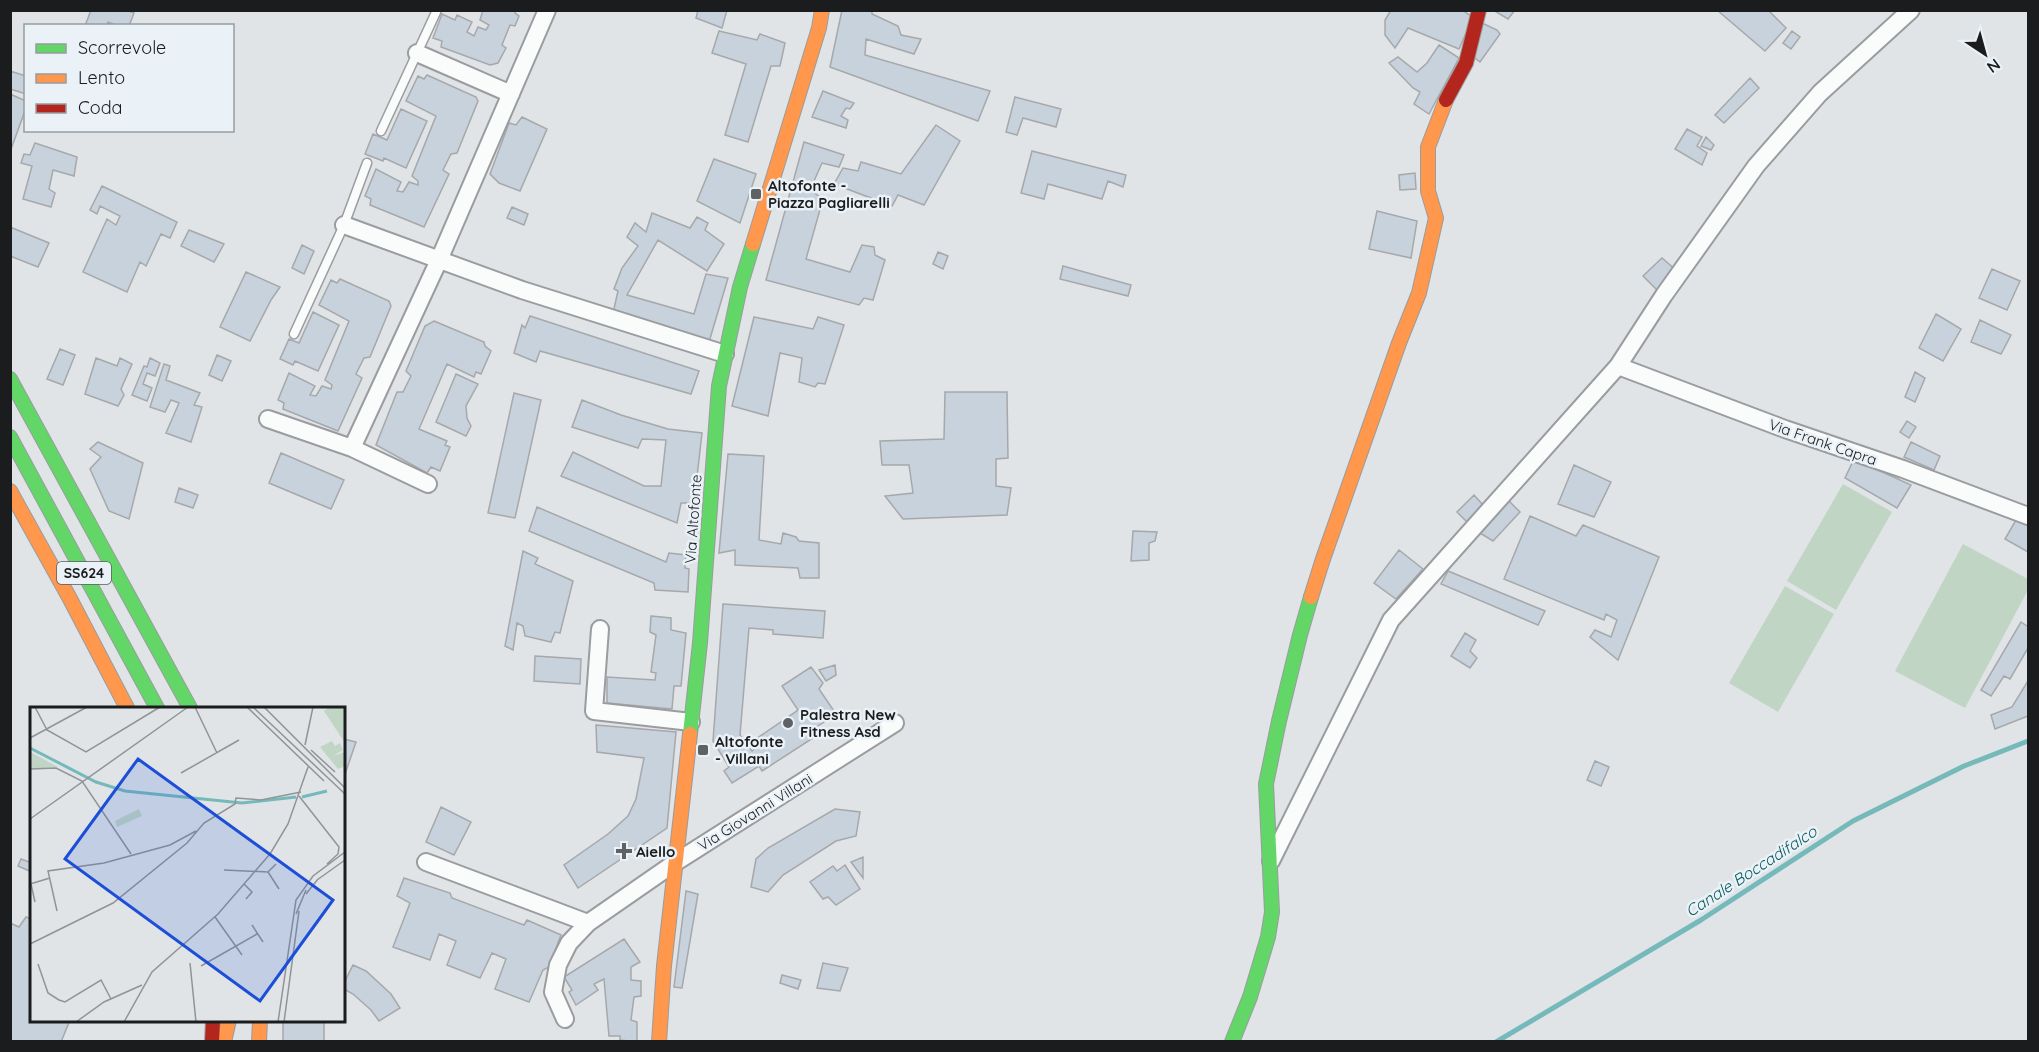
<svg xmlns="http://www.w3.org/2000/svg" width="2039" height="1052" font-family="Quicksand,sans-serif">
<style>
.green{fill:#c0d5c4}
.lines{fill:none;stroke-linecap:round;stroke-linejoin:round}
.stream{stroke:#76b9bb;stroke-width:5}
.building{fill:#c7d2dd;stroke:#a6a8aa;stroke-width:1.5}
.lane-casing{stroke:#9a9c9f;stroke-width:11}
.street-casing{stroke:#9a9c9f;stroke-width:20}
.fast-casing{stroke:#9a9c9f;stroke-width:16}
.slow-casing{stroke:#9a9c9f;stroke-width:16}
.jam-casing{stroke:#9a9c9f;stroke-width:16}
.lane{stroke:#fafbfb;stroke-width:8}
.street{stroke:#fafbfb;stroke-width:16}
.fast{stroke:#63d668;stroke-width:14}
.slow{stroke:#ff974d;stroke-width:14}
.jam{stroke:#b3261e;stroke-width:14}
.poi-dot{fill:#5f6264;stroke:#eaf1f7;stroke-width:2}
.labels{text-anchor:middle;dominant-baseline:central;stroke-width:5;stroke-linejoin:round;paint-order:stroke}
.shield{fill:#eaf1f7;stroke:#585c5f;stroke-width:1.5}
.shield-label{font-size:14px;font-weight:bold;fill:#1a1c1e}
.poi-label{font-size:15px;font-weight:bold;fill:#1a1c1e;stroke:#eaf1f7;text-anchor:start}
.street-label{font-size:15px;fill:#1a1c1e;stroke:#eaf1f7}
.water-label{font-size:16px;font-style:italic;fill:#0a5c5e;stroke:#eaf1f7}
.inset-river{fill:none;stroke:#76b9bb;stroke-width:3}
.inset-road{fill:none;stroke:#919497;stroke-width:1.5}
.view{fill:#1d4ed8;fill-opacity:0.15;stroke:#1d4ed8;stroke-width:3}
.inset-edge{fill:none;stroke:#1a1c1e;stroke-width:3}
</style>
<rect width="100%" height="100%" fill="#e0e4e7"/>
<path class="green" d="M 1843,484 L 1892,512 L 1836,610 L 1787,581 Z
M 1963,544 L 2028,579 L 2028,590 L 1965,708 L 1895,671 Z
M 1785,586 L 1834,614 L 1778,712 L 1729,683 Z"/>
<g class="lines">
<path class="stream" d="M 1496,1042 L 1701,920 L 1853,821 L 1964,766 L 2028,741"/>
</g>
<path class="building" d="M 91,10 L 126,10 L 134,13 L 129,26 L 118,26 L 108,22 L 107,26 L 85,26 Z
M 483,10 L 516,10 L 515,13 L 519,16 L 515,26 L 510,25 L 502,45 L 506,48 L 498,63 L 490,65 L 441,47 L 442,41 L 433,38 L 442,14 L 455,20 L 457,15 L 472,22 L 467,32 L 474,36 L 478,27 L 486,30 L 489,25 L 480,20 Z
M 698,10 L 727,10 L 722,28 L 696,18 Z
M 842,10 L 872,10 L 872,14 L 898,26 L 901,35 L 921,39 L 914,54 L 866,39 L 865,55 L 990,91 L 978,121 L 830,67 Z
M 1391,10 L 1462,10 L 1473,17 L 1459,49 L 1408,28 L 1395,48 L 1385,35 L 1385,20 Z
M 1493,10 L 1515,10 L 1508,19 Z
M 1717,10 L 1768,10 L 1786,28 L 1765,51 Z
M 1482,23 L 1497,30 L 1500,34 L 1480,62 L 1471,55 Z
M 719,31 L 757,40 L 760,34 L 785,43 L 780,66 L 771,66 L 748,142 L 725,135 L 746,64 L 712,53 Z
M 1792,31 L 1800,37 L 1791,49 L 1783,43 Z
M 1439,45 L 1459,58 L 1429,114 L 1414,104 L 1420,92 L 1413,88 L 1389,63 L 1398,57 L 1417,72 L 1427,63 Z
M 10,71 L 26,76 L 26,94 L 10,89 Z
M 427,75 L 476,97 L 478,101 L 457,153 L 451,154 L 443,170 L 449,174 L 424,227 L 370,205 L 371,199 L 365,196 L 376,169 L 401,182 L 397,191 L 403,192 L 409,182 L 418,185 L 418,181 L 412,176 L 436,116 L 406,101 L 418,76 L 424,79 Z
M 1750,78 L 1759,88 L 1724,123 L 1715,115 Z
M 823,91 L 854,103 L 850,109 L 846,108 L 841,116 L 848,120 L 846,128 L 812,117 Z
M 10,94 L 26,101 L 26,108 L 10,152 Z
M 1015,97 L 1061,109 L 1056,127 L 1023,118 L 1017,135 L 1006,132 Z
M 401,109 L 427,121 L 406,168 L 384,158 L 383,161 L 365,154 L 373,134 L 387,140 Z
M 522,117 L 547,129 L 520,191 L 499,183 L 490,174 L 509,123 L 516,125 Z
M 936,125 L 960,141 L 924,205 L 898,195 L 892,206 L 834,184 L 843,168 L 858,171 L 861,162 L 901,174 Z
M 1687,129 L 1702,137 L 1697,146 L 1707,153 L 1702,165 L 1675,149 Z
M 1706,137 L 1714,145 L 1711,150 L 1701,146 Z
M 804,142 L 844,155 L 839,167 L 822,163 L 810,190 L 823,199 L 806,259 L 850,272 L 862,245 L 874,247 L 875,255 L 885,260 L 873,300 L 864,298 L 859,305 L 766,280 Z
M 35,143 L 77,157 L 74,176 L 53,170 L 49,189 L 55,193 L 51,207 L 23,199 L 32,166 L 21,163 L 24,154 L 30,155 Z
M 1032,151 L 1126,175 L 1123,187 L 1108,181 L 1102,199 L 1048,184 L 1044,199 L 1021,193 Z
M 714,159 L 756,174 L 740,223 L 697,201 Z
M 1415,173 L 1416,189 L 1400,190 L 1399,175 Z
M 102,186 L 177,222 L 170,238 L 161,234 L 146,266 L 140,262 L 127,292 L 83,272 L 107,219 L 116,225 L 120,216 L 100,206 L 97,214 L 90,210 Z
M 512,207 L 528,214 L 524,225 L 507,218 Z
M 1377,211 L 1417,221 L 1411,258 L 1369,249 Z
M 652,213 L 690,228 L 697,217 L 708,223 L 705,230 L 724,244 L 707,271 L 658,240 L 627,295 L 694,314 L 706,274 L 728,278 L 709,342 L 613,313 L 618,291 L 614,289 L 622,268 L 638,246 L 627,237 L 635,223 L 646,232 Z
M 10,227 L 49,243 L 38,267 L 10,256 Z
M 189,230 L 224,244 L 214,262 L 181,246 Z
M 302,245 L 314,251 L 304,274 L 292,268 Z
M 938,252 L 948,256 L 943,269 L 933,264 Z
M 1662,258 L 1676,270 L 1657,290 L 1643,276 Z
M 1063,266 L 1131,285 L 1128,296 L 1060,279 Z
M 1992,269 L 2020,281 L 2007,310 L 1979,298 Z
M 246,272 L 280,287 L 271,300 L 250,341 L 220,327 Z
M 340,279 L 389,301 L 391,306 L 370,357 L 364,358 L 356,374 L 362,378 L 338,431 L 283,409 L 284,403 L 278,400 L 289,373 L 315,386 L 310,395 L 316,396 L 322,386 L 331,389 L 332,385 L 325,380 L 349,321 L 319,305 L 331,280 L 337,283 Z
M 313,312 L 339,325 L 318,371 L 295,361 L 293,365 L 280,359 L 289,339 L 299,343 Z
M 1936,314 L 1961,329 L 1943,361 L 1919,348 Z
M 530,316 L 699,371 L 691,394 L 540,351 L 536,362 L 514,353 L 522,325 L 525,328 Z
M 754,317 L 813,329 L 818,317 L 844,325 L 825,384 L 818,383 L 815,387 L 799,382 L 802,358 L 780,353 L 768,416 L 732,406 Z
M 1980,320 L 2011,335 L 2001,354 L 1971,342 Z
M 434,321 L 484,342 L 485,346 L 491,351 L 481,374 L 476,372 L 474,377 L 447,364 L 419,429 L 447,441 L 445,445 L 450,447 L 440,471 L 431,467 L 427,473 L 376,445 L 397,392 L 403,392 L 411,376 L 406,371 L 425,326 Z
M 60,349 L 75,355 L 63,385 L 47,379 Z
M 217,355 L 231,361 L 222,381 L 209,375 Z
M 96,358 L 117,366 L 120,358 L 132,364 L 121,389 L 124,395 L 118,406 L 85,394 Z
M 150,358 L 160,363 L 155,376 L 147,373 L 143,384 L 152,388 L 147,401 L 132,395 L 144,366 L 147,367 Z
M 164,364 L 170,366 L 166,380 L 200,393 L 194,405 L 202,407 L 191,442 L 166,433 L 179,403 L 171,400 L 165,412 L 150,407 Z
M 1915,372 L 1925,378 L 1915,402 L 1905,397 Z
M 456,374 L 478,384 L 466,406 L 467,418 L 471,426 L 466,436 L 436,422 Z
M 945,392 L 1007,392 L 1008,458 L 996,459 L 996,486 L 1011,488 L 1007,515 L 903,519 L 885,496 L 913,493 L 909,465 L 882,465 L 880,441 L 944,439 Z
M 514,393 L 541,400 L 515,518 L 488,513 Z
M 582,400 L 621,415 L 668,429 L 702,433 L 694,503 L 681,503 L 677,523 L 561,476 L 573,452 L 644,486 L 661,486 L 666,440 L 642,439 L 638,448 L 572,427 Z
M 1907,421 L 1916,427 L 1909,438 L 1900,432 Z
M 98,442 L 143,463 L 129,519 L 109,511 L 90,469 L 101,457 L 90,449 Z
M 1911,442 L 1940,456 L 1934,470 L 1904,457 Z
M 281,453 L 344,480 L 331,509 L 269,483 Z
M 728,454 L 764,456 L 759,540 L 781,544 L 783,533 L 796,537 L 799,541 L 819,543 L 819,578 L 800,578 L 798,568 L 735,565 L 735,550 L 719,553 Z
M 1854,459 L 1911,485 L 1897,508 L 1845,478 Z
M 1574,465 L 1611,482 L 1594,517 L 1558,504 Z
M 179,488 L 198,495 L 193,508 L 175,502 Z
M 1474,495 L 1483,505 L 1467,522 L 1457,512 Z
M 1508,500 L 1520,512 L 1493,541 L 1480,533 Z
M 537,507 L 666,562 L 669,553 L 686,555 L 685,568 L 689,569 L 688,592 L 655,590 L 654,583 L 529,531 Z
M 1530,516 L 1576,536 L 1583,525 L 1659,557 L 1618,660 L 1590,637 L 1595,630 L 1611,637 L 1617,620 L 1606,614 L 1604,620 L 1504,579 Z
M 2016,520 L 2028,526 L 2028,552 L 2005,539 Z
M 1133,531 L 1157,532 L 1155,541 L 1149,543 L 1149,560 L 1131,561 Z
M 1399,550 L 1423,569 L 1396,599 L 1374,583 Z
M 523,551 L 538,558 L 535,564 L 573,581 L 560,633 L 555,632 L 551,642 L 525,636 L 523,626 L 517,623 L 513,650 L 505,646 Z
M 1448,571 L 1545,611 L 1538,625 L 1441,584 Z
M 723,604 L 825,611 L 823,638 L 773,634 L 773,630 L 749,628 L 740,735 L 752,751 L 760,745 L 756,739 L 798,710 L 782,686 L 811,667 L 823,683 L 819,689 L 836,714 L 809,732 L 813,738 L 762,771 L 759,766 L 732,783 L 724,771 L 729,767 L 713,741 Z
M 651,616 L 671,618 L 671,630 L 686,633 L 681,686 L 674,686 L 672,709 L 607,703 L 607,677 L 655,680 L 656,673 L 651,672 L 656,635 L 650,632 Z
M 2021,622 L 2027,626 L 2028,624 L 2028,648 L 2010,679 L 2004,676 L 1991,696 L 1981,690 Z
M 1465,633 L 1476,640 L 1470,651 L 1477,658 L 1470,668 L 1451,656 Z
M 535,656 L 581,659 L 580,684 L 534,681 Z
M 835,665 L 836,675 L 826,681 L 819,670 Z
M 2028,681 L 2028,716 L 1995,729 L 1991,715 L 2012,707 Z
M 596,725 L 676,732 L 667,828 L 578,888 L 564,865 L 608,834 L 628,816 L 636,799 L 644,758 L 597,752 Z
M 344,739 L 356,742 L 344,777 Z
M 1595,761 L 1609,767 L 1601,786 L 1587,780 Z
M 441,807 L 471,822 L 454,855 L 426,842 Z
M 835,809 L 860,812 L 856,836 L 836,841 L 783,875 L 768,892 L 751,887 L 756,859 L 768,848 Z
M 863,857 L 863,878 L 851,862 Z
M 21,859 L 32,863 L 32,872 L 18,866 Z
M 845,865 L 860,889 L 836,905 L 828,897 L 823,899 L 810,882 L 833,866 L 837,871 Z
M 404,878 L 450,893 L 452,898 L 524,925 L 527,920 L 561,935 L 549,967 L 543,970 L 529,1002 L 495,989 L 506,959 L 492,953 L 480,978 L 447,965 L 456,941 L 439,934 L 430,960 L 393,947 L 410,903 L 397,896 Z
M 686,891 L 698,894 L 682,988 L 674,987 Z
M 26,917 L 32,919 L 32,1020 L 70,1020 L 61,1042 L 10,1042 L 10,923 L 19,927 Z
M 624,939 L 640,962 L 631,967 L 631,980 L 641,981 L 641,996 L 634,997 L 631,1020 L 637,1022 L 637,1042 L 620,1040 L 620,1036 L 609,1036 L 604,979 L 594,984 L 598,990 L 576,1005 L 569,992 L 572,990 L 564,977 Z
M 823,963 L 848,968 L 840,991 L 817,988 Z
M 353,965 L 366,971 L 391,994 L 400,1008 L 379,1021 L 371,1010 L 353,994 L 344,989 L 344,983 Z
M 782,975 L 801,980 L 798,989 L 780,983 Z
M 283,1020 L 324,1020 L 324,1042 L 283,1042 Z"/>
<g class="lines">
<g class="lane-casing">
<path id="lane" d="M 381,131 L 437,10
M 294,334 L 344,225 L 367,163"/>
</g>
<g class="street-casing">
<path id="street" d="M 417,53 L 511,94
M 344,225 L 522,290 L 725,354
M 1618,366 L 1785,429 L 1903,469 L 2028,516
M 268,419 L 352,448 L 428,484
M 352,448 L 439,260 L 547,10
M 600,629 L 594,711 L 691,722
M 1271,861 L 1391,620 L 1618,366 L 1664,295 L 1756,166 L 1820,93 L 1911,10
M 426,862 L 588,923
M 565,1019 L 553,992 L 558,965 L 569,943 L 588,923 L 676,862 L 895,723"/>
</g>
<g class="fast-casing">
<path id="fast" d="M 10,379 L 190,708
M 10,437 L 157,708
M 690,734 L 700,643 L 719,386 L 740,287 L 753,244
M 1232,1042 L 1250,997 L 1268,937 L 1272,912 L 1266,784 L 1279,721 L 1300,635 L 1311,597"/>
</g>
<g class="slow-casing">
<path id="slow" d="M 753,244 L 819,28 L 822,10
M 10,491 L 69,597 L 127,708
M 1311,597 L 1323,559 L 1399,343 L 1419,293 L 1436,218 L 1428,191 L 1428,147 L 1446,100
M 224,1042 L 229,1020
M 259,1042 L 260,1020
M 659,1042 L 664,966 L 690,734"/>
</g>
<g class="jam-casing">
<path id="jam" d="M 1446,100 L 1466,63 L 1479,10
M 212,1042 L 213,1020"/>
</g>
<use href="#lane" class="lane"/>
<use href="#street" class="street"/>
<use href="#fast" class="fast"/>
<use href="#slow" class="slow"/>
<use href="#jam" class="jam"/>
</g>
<g class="poi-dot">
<rect x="750" y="188" width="12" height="12" rx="3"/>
<circle cx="788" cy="723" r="6"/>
<rect x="697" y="744" width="12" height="12" rx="3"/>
<path d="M621 842h6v6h6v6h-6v6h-6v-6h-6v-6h6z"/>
</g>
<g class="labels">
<rect class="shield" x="57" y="562" width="54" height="22" rx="4.5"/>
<g class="shield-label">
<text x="84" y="573">SS624</text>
</g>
<g class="poi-label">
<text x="768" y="185">Altofonte -<tspan x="768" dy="17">Piazza Pagliarelli</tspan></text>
<text x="800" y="714">Palestra New<tspan x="800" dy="17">Fitness Asd</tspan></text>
<text x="715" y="741">Altofonte<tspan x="715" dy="17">- Villani</tspan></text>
<text x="636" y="851">Aiello</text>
</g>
<g class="street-label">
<text transform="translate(1823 442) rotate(19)">Via Frank Capra</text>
<text transform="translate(693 519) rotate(-86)">Via Altofonte</text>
<text transform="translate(755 812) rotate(-32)">Via Giovanni Villani</text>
</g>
<g class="water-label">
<text transform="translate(1751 871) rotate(-33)">Canale Boccadifalco</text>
</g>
</g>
<g transform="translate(30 707)">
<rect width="315" height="315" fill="#e0e4e7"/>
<path d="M 299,0 L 315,0 L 315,36 L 294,4 ZM 302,34 L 305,39 L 310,36 L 313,43 L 303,49 L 315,45 L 315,59 L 308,62 L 290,40 ZM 0,45 L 17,54 L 28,60 L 0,62 ZM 109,102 L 112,109 L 87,120 L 85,114 Z" fill="#c0d5c4"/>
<path class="inset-river" d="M 0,41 L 66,75 L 95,84 L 212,96 L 266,90M 272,90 L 297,84"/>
<path class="inset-road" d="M 5,0 L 17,23 L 56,45 L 130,0M 165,0 L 187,46M 217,0 L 294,74M 223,0 L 315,87M 234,0 L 315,81M 0,31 L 57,0M 275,38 L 283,0M 281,43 L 305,65M 0,62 L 26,61 L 52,74 L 101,147M 151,66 L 209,33M 269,89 L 309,140 L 308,147 L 297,157M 0,112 L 158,0M 194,163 L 238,165 L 246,157M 238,165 L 249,182M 287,173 L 315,153M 0,177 L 20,171M 1,177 L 5,195M 214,177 L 222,185 L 216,192M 276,187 L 288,172M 27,204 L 18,164 L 74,156 L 140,138 L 166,124M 266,207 L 276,183M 185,210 L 212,248M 222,218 L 233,235M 0,237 L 83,196 L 157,136 L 174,116 L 205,97 L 206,91 L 231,93 L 271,85M 160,256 L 166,315M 8,257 L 18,286 L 29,293 L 35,295 L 71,273 L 81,292M 171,259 L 227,227M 46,315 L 74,295 L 112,278M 94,315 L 122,265 L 188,207 L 240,147 L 258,117 L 278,60M 248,315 L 266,193 L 283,169 L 315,145M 254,315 L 269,204"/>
<path class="view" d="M 108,52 L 303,193 L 230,294 L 35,152 Z"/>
<rect width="315" height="315" class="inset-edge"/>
</g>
<rect width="2039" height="1052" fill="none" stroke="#1a1c1e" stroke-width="24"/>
<rect x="24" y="24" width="210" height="108" fill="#eaf1f7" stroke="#979ca0" stroke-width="1.5"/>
<rect x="36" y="44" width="30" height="9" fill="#63d668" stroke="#979ca0" stroke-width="1.5"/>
<text x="78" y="54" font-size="18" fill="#1a1c1e">Scorrevole</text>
<rect x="36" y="74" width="30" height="9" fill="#ff974d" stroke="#979ca0" stroke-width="1.5"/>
<text x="78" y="84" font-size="18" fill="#1a1c1e">Lento</text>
<rect x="36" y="104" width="30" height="9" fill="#b3261e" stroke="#979ca0" stroke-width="1.5"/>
<text x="78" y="114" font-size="18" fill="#1a1c1e">Coda</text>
<g transform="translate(1985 54) rotate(144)" stroke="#eaf1f7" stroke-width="4.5" paint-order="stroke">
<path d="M0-4.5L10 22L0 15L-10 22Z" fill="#1a1c1e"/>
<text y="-9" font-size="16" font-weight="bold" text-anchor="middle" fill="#1a1c1e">N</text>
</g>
</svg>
